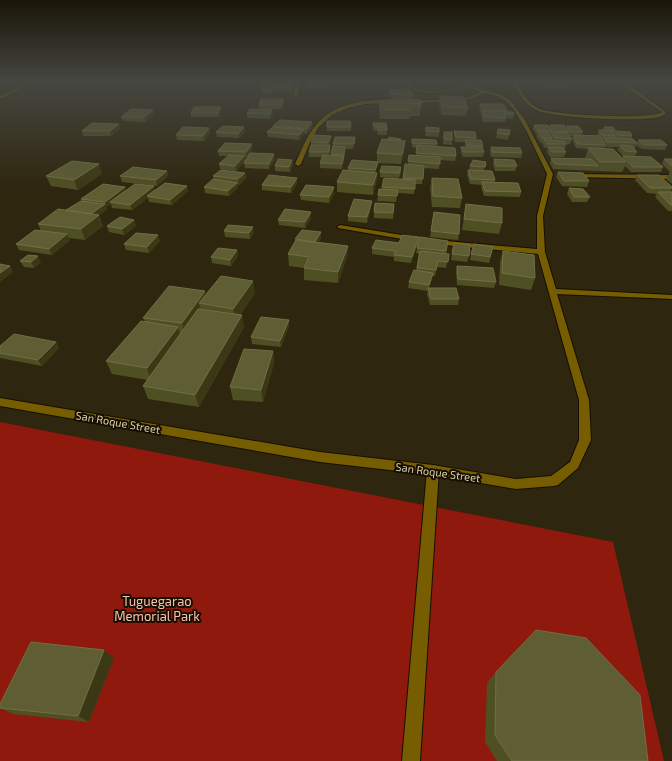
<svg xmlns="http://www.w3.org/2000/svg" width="672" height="761" font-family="'Exo 2',sans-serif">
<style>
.green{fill:#8f190d}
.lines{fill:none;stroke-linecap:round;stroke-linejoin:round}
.service-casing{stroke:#160f00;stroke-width:2}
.minor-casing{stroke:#160f00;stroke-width:2}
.service{fill:#765d02;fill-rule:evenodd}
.minor{fill:#765d02;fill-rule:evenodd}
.wall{fill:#4f4f24;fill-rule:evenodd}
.shaded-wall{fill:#3b3915}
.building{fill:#5e5d33;stroke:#726f46}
.labels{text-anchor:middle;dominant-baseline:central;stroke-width:4;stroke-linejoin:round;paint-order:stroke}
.street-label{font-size:11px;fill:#ded0ad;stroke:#160f00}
.near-park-label{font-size:13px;fill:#ffbfb4;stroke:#160f00}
</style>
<rect width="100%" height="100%" fill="#2e260e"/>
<path class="green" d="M 0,422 L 613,542 L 664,761 L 0,761 Z"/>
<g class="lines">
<g class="service-casing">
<path id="service" d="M 30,82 L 35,82 L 0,99 L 0,96 Z
M 512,82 L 516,82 C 522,92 529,105 540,109 C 554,115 652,120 662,112 L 619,82 L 624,82 L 666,112 C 665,114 664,115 662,116 C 648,123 550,118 536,110 C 525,105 518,92 512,82 Z
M 433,465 L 437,466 L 439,470 L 420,761 L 402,761 L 427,470 L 429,466 Z"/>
</g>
<g class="minor-casing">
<path id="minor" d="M 295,82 L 299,82 L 298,97 L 296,98 L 294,97 Z
M 403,82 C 409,82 412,87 417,89 C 432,94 451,90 466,85 L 462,82 L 466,82 L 479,89 L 500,94 L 511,101 L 525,120 L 553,174 L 543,216 L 545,252 L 556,289 L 672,295 L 672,299 L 557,294 L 589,400 L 591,440 L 578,468 L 558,485 L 554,486 L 516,489 L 433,475 L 320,462 L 0,406 L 0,398 L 320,452 L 433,465 L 516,479 L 551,476 L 570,462 L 579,440 L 579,400 L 538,254 L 434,244 L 430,242 L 434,240 L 537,249 L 537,216 L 547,174 L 527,132 L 514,110 L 508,103 L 497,96 L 484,93 L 470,99 L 448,102 L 387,103 L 366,104 L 348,108 L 332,115 L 319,127 L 311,140 L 301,164 L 298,166 L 295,164 C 301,151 306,137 315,126 C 348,84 420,107 466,98 C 471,97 475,94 480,92 L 468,87 L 444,92 L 426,93 L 409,88 Z
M 570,174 L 672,175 L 672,179 L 572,177 L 570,176 Z
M 340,225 L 414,237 L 418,239 L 414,241 L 338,228 L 337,227 Z"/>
</g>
<use href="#service" class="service"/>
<use href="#minor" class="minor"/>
</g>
<path class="wall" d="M 262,82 L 292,82 L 292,91 L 273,91 L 273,93 L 262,94 L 261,90 L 262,85 Z
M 309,82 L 328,82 L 328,88 L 309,88 Z
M 544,82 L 569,82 L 567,87 L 549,87 Z
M 389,90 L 413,95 L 413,99 L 392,99 L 389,94 Z
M 440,96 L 468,108 L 466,116 L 442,115 L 439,105 Z
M 283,99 L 283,103 L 282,109 L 259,110 L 259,105 Z
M 408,99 L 422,104 L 421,109 L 420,109 L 420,116 L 410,116 L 409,119 L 380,119 L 379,112 L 379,103 L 389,103 L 389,100 L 408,103 Z
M 480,104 L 507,111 L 506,112 L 514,114 L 513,119 L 506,118 L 505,122 L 483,122 L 481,115 L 481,113 L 479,108 Z
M 153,110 L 154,114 L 145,122 L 123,121 L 121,117 Z
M 272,110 L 273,115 L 270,119 L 247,118 L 247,113 Z
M 221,111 L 219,117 L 191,117 L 191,113 Z
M 327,121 L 351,127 L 351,131 L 327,131 Z
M 373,123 L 387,126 L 387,135 L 378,135 L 377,131 L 373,131 Z
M 119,124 L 120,128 L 111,136 L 83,136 L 82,131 Z
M 534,125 L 550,127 L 550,125 L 566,128 L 567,126 L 583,132 L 582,135 L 598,136 L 597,135 L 599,130 L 602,130 L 604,127 L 615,130 L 615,131 L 632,136 L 631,139 L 637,143 L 638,140 L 667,145 L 665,150 L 642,149 L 636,145 L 635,148 L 634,148 L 637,152 L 635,156 L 663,167 L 661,172 L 631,172 L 625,166 L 622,172 L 553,169 L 550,163 L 551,158 L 585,159 L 585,158 L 588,149 L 576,148 L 572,139 L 573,136 L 570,136 L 572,139 L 570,144 L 566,144 L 565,149 L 563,149 L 566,152 L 564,157 L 550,157 L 547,152 L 548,148 L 545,148 L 543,145 L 543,143 L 541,143 L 536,136 L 537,135 L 533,129 ZM 605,146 L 605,147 L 619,147 L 618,150 L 623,156 L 622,158 L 604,148 Z
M 273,126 L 313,127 L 307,134 L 304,133 L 304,134 L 299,140 L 268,137 L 267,132 L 273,127 Z
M 244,127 L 245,132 L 239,138 L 217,137 L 216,132 Z
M 426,127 L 439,132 L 439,137 L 425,136 Z
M 209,128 L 210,133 L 204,141 L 177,140 L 176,135 Z
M 510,130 L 508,140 L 496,138 L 497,133 Z
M 454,131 L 476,138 L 476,140 L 483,146 L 482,149 L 484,152 L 483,157 L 463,157 L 461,152 L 461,147 L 465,147 L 465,142 L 455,142 L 454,136 Z
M 444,132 L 452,140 L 452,145 L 443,144 Z
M 355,137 L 353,149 L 345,149 L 342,169 L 320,168 L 320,163 L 322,157 L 309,157 L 309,152 L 311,145 L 311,142 L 331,141 L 329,145 L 330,150 L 329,155 L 331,156 L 333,144 Z
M 401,139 L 401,141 L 405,141 L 404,150 L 401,164 L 378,163 L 377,167 L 375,173 L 377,173 L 376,183 L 373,195 L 337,192 L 337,182 L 348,171 L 348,168 L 377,162 L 377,153 L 387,140 Z
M 412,139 L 437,144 L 436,147 L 456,156 L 455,161 L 440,160 L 439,169 L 424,168 L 422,184 L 415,184 L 414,194 L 397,193 L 396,202 L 377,201 L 378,195 L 382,189 L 382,187 L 403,179 L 405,164 L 408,165 L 409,155 L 416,155 L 417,148 L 412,147 Z
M 491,147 L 522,153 L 521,158 L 491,157 L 490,152 Z
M 252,149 L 247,157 L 245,157 L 245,161 L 236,171 L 220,169 L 219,164 L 228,156 L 219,156 L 218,151 Z
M 275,159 L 269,169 L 245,168 L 244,163 Z
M 494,159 L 517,166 L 515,171 L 495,171 L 493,164 Z
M 664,159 L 672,159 L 672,184 L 666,179 L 670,172 L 662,164 Z
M 486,162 L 484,170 L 495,180 L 495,182 L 521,192 L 520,197 L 484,196 L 481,187 L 482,185 L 470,184 L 467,175 L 468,170 L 469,170 L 470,166 Z
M 293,165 L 290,172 L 275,171 L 275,166 Z
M 401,167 L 401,172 L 399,178 L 380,177 L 380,172 Z
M 167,171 L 168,176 L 157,186 L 122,182 L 120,176 Z
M 558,172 L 589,181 L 587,187 L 562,186 L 556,177 Z
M 245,173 L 246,178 L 239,185 L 237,184 L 238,188 L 229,196 L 205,193 L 204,187 L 214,180 L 213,176 Z
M 102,174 L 78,190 L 51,186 L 46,176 Z
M 637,175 L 672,187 L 671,192 L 672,192 L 672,211 L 668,211 L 655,197 L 657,194 L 647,193 L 635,180 Z
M 297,178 L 297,183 L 291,193 L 262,190 L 262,185 Z
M 432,178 L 462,198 L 460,208 L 432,207 L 430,188 Z
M 187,186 L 188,191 L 172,205 L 149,202 L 148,198 L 132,210 L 112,208 L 111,204 L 106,207 L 107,210 L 99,215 L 103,226 L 85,240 L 69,238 L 70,240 L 52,255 L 19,250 L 16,244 L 41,231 L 38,224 L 66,210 L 82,201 L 81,199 L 125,187 L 126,190 L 155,190 Z
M 334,187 L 334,193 L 329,203 L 301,200 L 300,195 Z
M 569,188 L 590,197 L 587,202 L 572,202 L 567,194 Z
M 372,201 L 371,206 L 367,223 L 348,221 L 348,216 Z
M 394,204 L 393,219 L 374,218 L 374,212 Z
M 466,204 L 502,223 L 499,234 L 462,230 Z
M 311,212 L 311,218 L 305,228 L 279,225 L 278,220 Z
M 434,212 L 459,234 L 458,240 L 430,237 Z
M 134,220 L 136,226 L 124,235 L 109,232 L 107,226 Z
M 224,231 L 254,232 L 250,239 L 225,237 Z
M 321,232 L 321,238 L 319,242 L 348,246 L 347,257 L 338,283 L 304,280 L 304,268 L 289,266 L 288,254 Z
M 160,241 L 149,253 L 126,250 L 124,244 Z
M 448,241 L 446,254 L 449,254 L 446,268 L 437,267 L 435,276 L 433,276 L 429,288 L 459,299 L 458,305 L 430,305 L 427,294 L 428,291 L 408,288 L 409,282 L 416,270 L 419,254 L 416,253 L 417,248 Z
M 399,243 L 418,243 L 411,263 L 394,261 L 394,257 L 372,254 L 372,248 Z
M 454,243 L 469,256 L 467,262 L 451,260 Z
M 493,247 L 489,263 L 470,260 L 471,254 Z
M 237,250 L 238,256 L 231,266 L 212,263 L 211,257 Z
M 503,251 L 535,278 L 531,290 L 499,285 L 500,262 Z
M 20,261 L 41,262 L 34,268 L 24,267 Z
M 457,266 L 496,282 L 494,288 L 457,285 L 456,272 Z
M 255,293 L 240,315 L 244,327 L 199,407 L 148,399 L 143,386 L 148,380 L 112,374 L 106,361 L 145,321 L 143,318 L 206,295 Z
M 289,326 L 281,347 L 252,344 L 251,337 Z
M 56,342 L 59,348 L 42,366 L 0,358 L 0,346 Z
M 273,351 L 274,363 L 263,402 L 233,400 L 230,387 Z
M 114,658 L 89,722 L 13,714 L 0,708 L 0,704 Z
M 496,672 L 648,761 L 497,761 L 485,742 L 487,683 Z"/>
<path class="shaded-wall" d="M 283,99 L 283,103 L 282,109 L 282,105 Z
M 221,107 L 221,111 L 219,117 L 218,113 Z
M 153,110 L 154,114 L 145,122 L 144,117 Z
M 272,110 L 273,115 L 270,119 L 270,114 Z
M 312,122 L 313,127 L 307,134 L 307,129 Z
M 119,124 L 120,128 L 111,136 L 110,131 Z
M 244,127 L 245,132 L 239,138 L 238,134 Z
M 209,128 L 210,133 L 204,141 L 203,136 Z
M 304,130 L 304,134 L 299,140 L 299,135 Z
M 331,136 L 331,141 L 329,148 L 328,143 Z
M 405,141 L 404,150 L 401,164 L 402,155 Z
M 252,144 L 252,149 L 247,157 L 246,152 Z
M 345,147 L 345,152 L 344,160 L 344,155 Z
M 274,154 L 275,159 L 269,169 L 269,164 Z
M 244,156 L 245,161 L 236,171 L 235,166 Z
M 344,156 L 344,161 L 342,169 L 342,164 Z
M 292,160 L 293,165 L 290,172 L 289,167 Z
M 99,164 L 102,174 L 78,190 L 74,180 Z
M 167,171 L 168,176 L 157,186 L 156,180 Z
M 245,173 L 246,178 L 239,185 L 238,179 Z
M 377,173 L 376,183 L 373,195 L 373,185 Z
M 297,178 L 297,183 L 291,193 L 291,187 Z
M 237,183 L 238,188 L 229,196 L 228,191 Z
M 154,186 L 156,192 L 147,196 L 148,198 L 132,210 L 130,205 Z
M 187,186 L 188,191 L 172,205 L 170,200 Z
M 125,187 L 127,192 L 110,202 L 111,204 L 106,207 L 105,202 Z
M 334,187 L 334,193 L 329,203 L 329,197 Z
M 372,201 L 371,206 L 367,223 L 367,217 Z
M 105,204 L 107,210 L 99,215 L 103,226 L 85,240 L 81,229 L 89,215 Z
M 311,212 L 311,218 L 305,228 L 305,222 Z
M 134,220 L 136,226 L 124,235 L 122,229 Z
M 253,227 L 254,232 L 250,239 L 249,233 Z
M 321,232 L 321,238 L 315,248 L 315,242 Z
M 67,234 L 70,240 L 52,255 L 49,249 Z
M 158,235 L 160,241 L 149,253 L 147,247 Z
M 419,237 L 418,243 L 411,263 L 412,257 Z
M 348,246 L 347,257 L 338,283 L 338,272 Z
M 237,250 L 238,256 L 231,266 L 230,260 Z
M 38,256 L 41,262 L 34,268 L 31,262 Z
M 10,266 L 13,272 L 0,282 L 0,273 Z
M 433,273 L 432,279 L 429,289 L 429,285 Z
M 253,281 L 255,293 L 236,321 L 233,309 Z
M 205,291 L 208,303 L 199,303 L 201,312 L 185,335 L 182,323 Z
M 242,315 L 244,327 L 199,407 L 195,395 Z
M 289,320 L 289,326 L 281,347 L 280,341 Z
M 178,327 L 182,339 L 151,381 L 147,368 Z
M 56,342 L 59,348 L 42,366 L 38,360 Z
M 273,351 L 274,363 L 263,402 L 261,390 Z
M 104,650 L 114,658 L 89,722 L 78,716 Z"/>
<path class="building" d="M 309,82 L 328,82 L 328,84 L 309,84 Z
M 549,82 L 567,82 L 568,83 L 550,83 Z
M 292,83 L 291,87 L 273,87 L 272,89 L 261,90 L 263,84 Z
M 409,89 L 413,95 L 393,95 L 389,90 Z
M 440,96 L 463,97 L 468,108 L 443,107 Z
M 261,99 L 283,99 L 282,105 L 259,105 Z
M 408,99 L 421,100 L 422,104 L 419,104 L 408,103 Z
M 389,100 L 404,100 L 406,103 L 390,103 Z
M 379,103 L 419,104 L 420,107 L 409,107 L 410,110 L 381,110 Z
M 480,104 L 503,104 L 507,111 L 483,110 Z
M 194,107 L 221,107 L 218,113 L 191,113 Z
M 131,109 L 153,110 L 144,117 L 121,117 Z
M 250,109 L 272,110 L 270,114 L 247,113 Z
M 482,111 L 513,112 L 514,114 L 504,114 L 506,118 L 484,117 Z
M 280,120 L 312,122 L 307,129 L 273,126 Z
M 327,121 L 350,121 L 351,127 L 327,127 Z
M 92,123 L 119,124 L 110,131 L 82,131 Z
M 373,123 L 386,123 L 387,126 L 373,126 Z
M 534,125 L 548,125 L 552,131 L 538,131 Z
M 550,125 L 564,125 L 569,132 L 555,131 Z
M 223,126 L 244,127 L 238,134 L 216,132 Z
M 567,126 L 578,126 L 583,132 L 571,132 Z
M 183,127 L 209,128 L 203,136 L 176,135 Z
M 273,127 L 304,130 L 299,135 L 267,132 Z
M 377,127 L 387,127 L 387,130 L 378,130 Z
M 426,127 L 439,128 L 439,132 L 426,131 Z
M 604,127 L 613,127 L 615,130 L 609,131 L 612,131 L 615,136 L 601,135 L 599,130 L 607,131 Z
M 498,129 L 510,130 L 509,135 L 497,133 Z
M 454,131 L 475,132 L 476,138 L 456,137 Z
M 538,131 L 548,132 L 552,139 L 542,138 Z
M 615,131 L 630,132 L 632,136 L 617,135 Z
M 444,132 L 452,132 L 452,140 L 444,139 Z
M 551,132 L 567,133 L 572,139 L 555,138 Z
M 314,135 L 331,136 L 328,143 L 311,142 Z
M 574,135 L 600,136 L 605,145 L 577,144 Z
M 335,137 L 355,137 L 354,144 L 333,144 Z
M 389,137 L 401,139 L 399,140 L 387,140 Z
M 603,137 L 633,139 L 637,143 L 607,142 Z
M 382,139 L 405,141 L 402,155 L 377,153 Z
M 412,139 L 436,140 L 437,144 L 412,143 Z
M 465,140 L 481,140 L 483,146 L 467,145 Z
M 544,140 L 564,141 L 567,144 L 547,144 Z
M 638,140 L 661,140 L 667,145 L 644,145 Z
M 225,143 L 252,144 L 246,152 L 218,151 Z
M 311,145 L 330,145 L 329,152 L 309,152 Z
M 417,145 L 455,148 L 456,156 L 416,153 Z
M 620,145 L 632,146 L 637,152 L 625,151 Z
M 333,146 L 345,147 L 344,155 L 331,154 Z
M 461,147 L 482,147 L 484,152 L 463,152 Z
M 491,147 L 520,148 L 522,153 L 492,152 Z
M 548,147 L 562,147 L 566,152 L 552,152 Z
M 588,148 L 613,149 L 626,162 L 600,162 Z
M 250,153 L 274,154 L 269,164 L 244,163 Z
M 229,155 L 244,156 L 235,166 L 219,164 Z
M 323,155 L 344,156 L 342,164 L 320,163 Z
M 409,155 L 440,157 L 440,164 L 408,161 Z
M 623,156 L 651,157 L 663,167 L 633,167 Z
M 551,158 L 591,159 L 598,166 L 555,164 Z
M 278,159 L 292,160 L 289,167 L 275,166 Z
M 494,159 L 514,160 L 517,166 L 496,166 Z
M 664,159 L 672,159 L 672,166 Z
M 352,160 L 378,162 L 375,170 L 348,168 Z
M 473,160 L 486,162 L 485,167 L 470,166 Z
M 72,161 L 99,164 L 74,180 L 46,176 Z
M 405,164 L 424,166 L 423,179 L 403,178 Z
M 382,166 L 401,167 L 399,173 L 380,172 Z
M 133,167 L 167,171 L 156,180 L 120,176 Z
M 221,170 L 245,173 L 238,179 L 213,176 Z
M 343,170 L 377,173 L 373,185 L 337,182 Z
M 468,170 L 492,171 L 495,180 L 471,179 Z
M 558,172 L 583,173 L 589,181 L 564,181 Z
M 269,175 L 297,178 L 291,187 L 262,185 Z
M 637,175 L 659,175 L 672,187 L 672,188 L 650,188 Z
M 384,178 L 415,180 L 415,189 L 382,187 Z
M 432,178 L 458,179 L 462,198 L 433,196 Z
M 213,179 L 237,183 L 228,191 L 204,187 Z
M 482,182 L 518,183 L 521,192 L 485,191 Z
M 165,183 L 187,186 L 170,200 L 147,196 Z
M 103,184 L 125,187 L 105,202 L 81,199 Z
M 135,184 L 154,186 L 130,205 L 110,202 Z
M 306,185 L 334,187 L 329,197 L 300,195 Z
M 569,188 L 583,189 L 590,197 L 574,197 Z
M 379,189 L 398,190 L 397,196 L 378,195 Z
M 658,192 L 672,192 L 672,205 L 671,205 Z
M 354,199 L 372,201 L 367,217 L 348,216 Z
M 81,201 L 105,204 L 91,214 L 66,210 Z
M 375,203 L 394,204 L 393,213 L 374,212 Z
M 466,204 L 502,208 L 502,223 L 464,219 Z
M 58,209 L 99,215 L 81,229 L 38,224 Z
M 285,209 L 311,212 L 305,222 L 278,220 Z
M 434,212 L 460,215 L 459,234 L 431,231 Z
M 120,217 L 134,220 L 122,229 L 107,226 Z
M 228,225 L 253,227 L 249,233 L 224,231 Z
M 35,230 L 67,234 L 49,249 L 16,244 Z
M 302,230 L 321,232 L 315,242 L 295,239 Z
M 136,233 L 158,235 L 147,247 L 124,244 Z
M 402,235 L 419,237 L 412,257 L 394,255 L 396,251 L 372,248 L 376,240 L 399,243 Z
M 420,237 L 448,241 L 446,251 L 417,248 Z
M 296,240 L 348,246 L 338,272 L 304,268 L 309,257 L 288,254 Z
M 454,243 L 470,245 L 469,256 L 452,254 Z
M 474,244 L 493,247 L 490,257 L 471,254 Z
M 218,248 L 237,250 L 230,260 L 211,257 Z
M 420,251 L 449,254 L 448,262 L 438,261 L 436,270 L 417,268 Z
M 503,251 L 534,255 L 535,278 L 502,273 Z
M 28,255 L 38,256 L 31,262 L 20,261 Z
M 0,264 L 10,266 L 0,273 Z
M 457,266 L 493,268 L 496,282 L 458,279 Z
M 414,270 L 433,273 L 429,285 L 409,282 Z
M 221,276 L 253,281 L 233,309 L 199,303 Z
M 169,286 L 205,291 L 182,323 L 143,318 Z
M 428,288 L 456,288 L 459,299 L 431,299 Z
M 198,309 L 242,315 L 195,395 L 143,386 Z
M 261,317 L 289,320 L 280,341 L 251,337 Z
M 141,321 L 178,327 L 147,368 L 106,361 Z
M 14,334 L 56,342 L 38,360 L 0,353 L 0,346 Z
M 244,349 L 273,351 L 261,390 L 230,387 Z
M 536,630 L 586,638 L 640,695 L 648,761 L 512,761 L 495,735 L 496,672 Z
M 31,642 L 104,650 L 78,716 L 0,708 L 0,704 Z"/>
<linearGradient id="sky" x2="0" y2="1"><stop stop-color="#191508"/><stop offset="0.43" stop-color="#464741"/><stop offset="1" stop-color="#464741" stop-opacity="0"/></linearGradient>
<rect width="672" height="189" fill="url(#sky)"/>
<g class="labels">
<g class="street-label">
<text transform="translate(118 422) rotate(10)">San Roque Street</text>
<text transform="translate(438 472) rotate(8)">San Roque Street</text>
</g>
<g class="near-park-label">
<text x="157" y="601">Tuguegarao<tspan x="157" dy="15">Memorial Park</tspan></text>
</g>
</g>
</svg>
